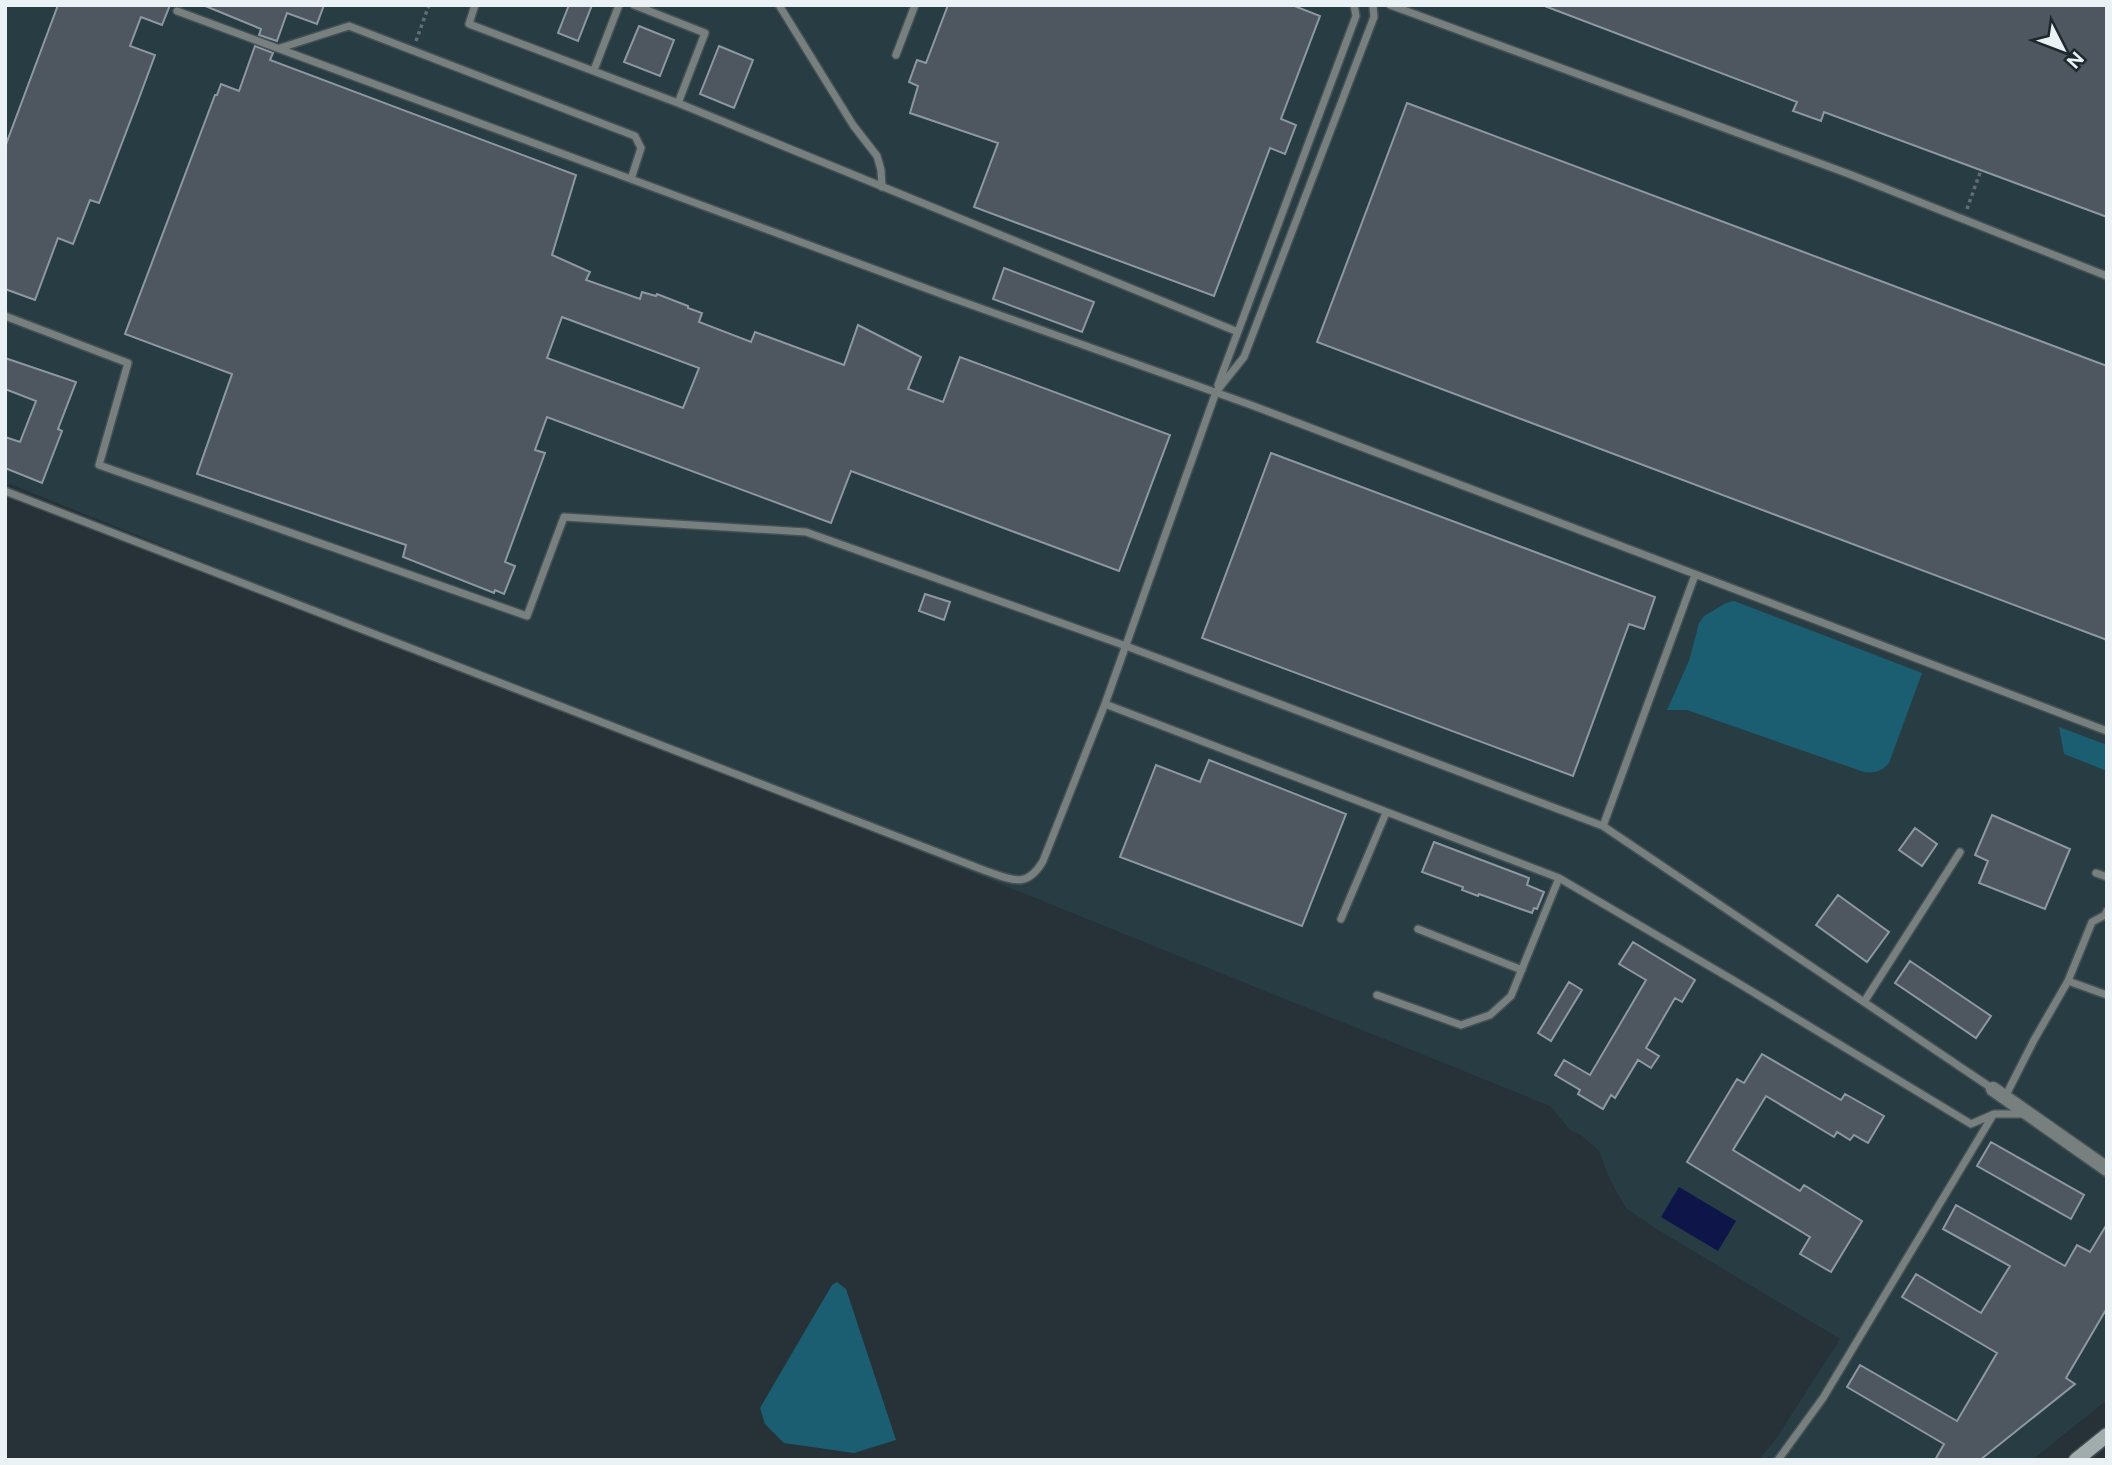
<svg xmlns="http://www.w3.org/2000/svg" width="2112" height="1465" font-family="Figtree,sans-serif">
<style>
.built{fill:#283c43}
.green{fill:#1c5e71}
.water{fill:#0e1649}
.building{fill:#4e575f;stroke:#8e98a2;stroke-width:2;fill-rule:evenodd}
.lines{fill:none;stroke-linecap:round;stroke-linejoin:round}
.lane-casing{stroke:#455155;stroke-width:10}
.street-casing{stroke:#455155;stroke-width:17}
.secondary-casing{stroke:#455155;stroke-width:17}
.path{stroke:#626d71;stroke-width:3.5;stroke-dasharray:3.5 3.5;stroke-linecap:butt}
.lane{stroke:#787f7f;stroke-width:7}
.street{stroke:#787f7f;stroke-width:14}
.secondary{stroke:#a1acac;stroke-width:14}
</style>
<rect width="100%" height="100%" fill="#263237"/>
<path class="built" d="M 5,5 L 2107,5 L 2107,1400 L 2032,1460 L 1758,1460 L 1774,1442 L 1840,1339 L 1655,1228 L 1626,1208 L 1610,1180 L 1599,1151 L 1581,1135 L 1570,1130 L 1550,1106 L 10,484 L 5,486 Z"/>
<path class="green" d="M 1734,601 L 1922,673 L 1889,763 C 1881,772 1875,773 1864,772 L 1687,710 L 1667,710 L 1689,661 L 1699,623 L 1704,616 L 1726,603 Z
M 2059,727 L 2107,745 L 2107,771 L 2064,754 Z
M 837,1282 L 846,1289 L 896,1440 L 854,1453 L 784,1443 L 765,1424 L 760,1408 L 832,1285 Z"/>
<path class="water" d="M 1679,1187 L 1736,1221 L 1718,1251 L 1661,1217 Z"/>
<path class="building" d="M 58,5 L 170,5 L 162,25 L 141,17 L 130,46 L 155,55 L 138,101 L 99,203 L 90,200 L 73,244 L 58,238 L 35,300 L 5,289 L 5,147 Z
M 203,5 L 324,5 L 317,24 L 287,13 L 277,41 L 259,35 L 261,29 Z
M 569,5 L 592,5 L 578,41 L 558,33 Z
M 948,5 L 1292,5 L 1320,16 L 1281,119 L 1296,125 L 1285,154 L 1270,148 L 1214,296 L 974,207 L 998,143 L 910,113 L 918,86 L 909,82 L 917,60 L 926,63 Z
M 1542,5 L 2107,5 L 2107,217 L 1824,112 L 1821,121 L 1793,111 L 1797,102 Z
M 639,26 L 674,40 L 660,76 L 624,62 Z
M 255,46 L 273,53 L 270,60 L 576,175 L 552,255 L 590,272 L 586,280 L 640,299 L 642,292 L 656,296 L 657,294 L 688,306 L 688,308 L 702,313 L 699,322 L 751,342 L 755,332 L 844,365 L 858,325 L 921,357 L 908,389 L 943,402 L 960,357 L 1170,435 L 1119,571 L 851,471 L 831,523 L 547,417 L 535,450 L 545,453 L 505,562 L 515,566 L 504,594 L 495,590 L 494,593 L 403,557 L 406,545 L 197,474 L 232,374 L 125,334 L 215,95 L 217,95 L 221,84 L 239,91 ZM 562,317 L 699,368 L 683,408 L 547,358 Z
M 719,46 L 753,60 L 734,108 L 700,94 Z
M 1407,103 L 2107,366 L 2107,640 L 1317,342 Z
M 1004,268 L 1094,302 L 1082,332 L 993,299 Z
M 5,358 L 76,382 L 58,429 L 62,431 L 42,483 L 5,468 L 5,437 L 20,442 L 36,401 L 5,389 Z
M 1271,453 L 1655,597 L 1644,629 L 1629,624 L 1573,776 L 1202,638 Z
M 925,594 L 950,602 L 944,620 L 919,611 Z
M 1209,760 L 1346,814 L 1302,926 L 1120,857 L 1156,765 L 1200,782 Z
M 1992,815 L 2070,849 L 2045,909 L 1979,883 L 1988,861 L 1975,855 Z
M 1915,828 L 1937,844 L 1922,866 L 1899,850 Z
M 1434,842 L 1529,878 L 1527,885 L 1544,892 L 1537,909 L 1534,908 L 1532,913 L 1479,894 L 1478,896 L 1462,890 L 1463,887 L 1422,872 Z
M 1838,895 L 1889,932 L 1867,962 L 1816,925 Z
M 1633,942 L 1695,980 L 1682,1002 L 1675,998 L 1646,1048 L 1659,1056 L 1651,1068 L 1638,1060 L 1615,1098 L 1611,1095 L 1603,1109 L 1578,1094 L 1580,1090 L 1555,1075 L 1564,1060 L 1590,1075 L 1646,980 L 1619,964 Z
M 1910,961 L 1991,1016 L 1976,1038 L 1895,983 Z
M 1569,982 L 1582,990 L 1551,1041 L 1538,1033 Z
M 1762,1054 L 1841,1100 L 1845,1094 L 1884,1116 L 1868,1143 L 1854,1135 L 1850,1140 L 1837,1132 L 1834,1137 L 1766,1096 L 1733,1150 L 1800,1191 L 1804,1185 L 1862,1221 L 1831,1272 L 1800,1254 L 1810,1237 L 1687,1162 L 1737,1079 L 1744,1083 Z
M 1991,1142 L 2084,1195 L 2071,1219 L 1977,1166 Z
M 1956,1205 L 2065,1266 L 2077,1245 L 2090,1252 L 2107,1224 L 2107,1308 L 2066,1378 L 2075,1384 L 1980,1460 L 1935,1460 L 1944,1444 L 1847,1387 L 1860,1365 L 1957,1421 L 1997,1353 L 1902,1297 L 1916,1274 L 1981,1313 L 2010,1266 L 1943,1229 Z"/>
<g class="lines">
<g class="lane-casing">
<path id="lane" d="M 475,5 L 469,24 L 678,103 L 1238,332
M 634,5 L 705,33 L 678,103
M 779,5 L 853,125 L 877,156 L 881,170 L 882,187
M 1373,5 L 1374,17 L 1244,357 L 1216,392 L 1105,704 L 1559,878 L 1733,980 L 1971,1124 L 1994,1114 L 2024,1114
M 1390,5 L 1849,174 L 2107,276
M 177,11 L 952,298 L 1251,405 L 2107,731
M 280,48 L 349,26 L 635,136 L 641,148 L 631,179
M 896,55 L 915,5
M 594,70 L 619,5
M 5,316 L 128,363 L 99,465 L 527,616 L 564,517 L 806,532 L 1126,646 L 1603,826 L 1993,1089
M 1218,385 L 1356,16 L 1354,5
M 5,491 L 986,871 C 1012,880 1027,889 1043,861 L 1105,704
M 1603,826 L 1695,575
M 2096,873 L 2107,877
M 1341,919 L 1386,813
M 1418,929 L 1522,970
M 2068,981 L 2107,995
M 1377,995 L 1461,1025 L 1490,1015 L 1511,996 L 1559,878
M 1864,1002 L 1960,852
M 2005,1097 L 2034,1040 L 2068,981 L 2092,922 L 2105,915 L 2107,911
M 1778,1460 L 1823,1398 L 1993,1115"/>
</g>
<g class="street-casing">
<path id="street" d="M 1993,1089 L 2107,1169"/>
</g>
<g class="secondary-casing">
<path id="secondary" d="M 2076,1460 L 2107,1435"/>
</g>
<path class="path" d="M 416,41 L 429,5
M 1967,209 L 1981,170"/>
<use href="#lane" class="lane"/>
<use href="#street" class="street"/>
<use href="#secondary" class="secondary"/>
</g>
<rect width="2112" height="1465" fill="none" stroke="#eaf2f5" stroke-width="14"/>
<g transform="translate(2063 49) rotate(132)" stroke="#1c282d" stroke-width="5" paint-order="stroke">
<path d="M0-5L12 26L0 18L-12 26Z" fill="#eaf2f5"/>
<text y="-10" font-size="19" font-weight="bold" text-anchor="middle" fill="#eaf2f5">N</text>
</g>
</svg>
